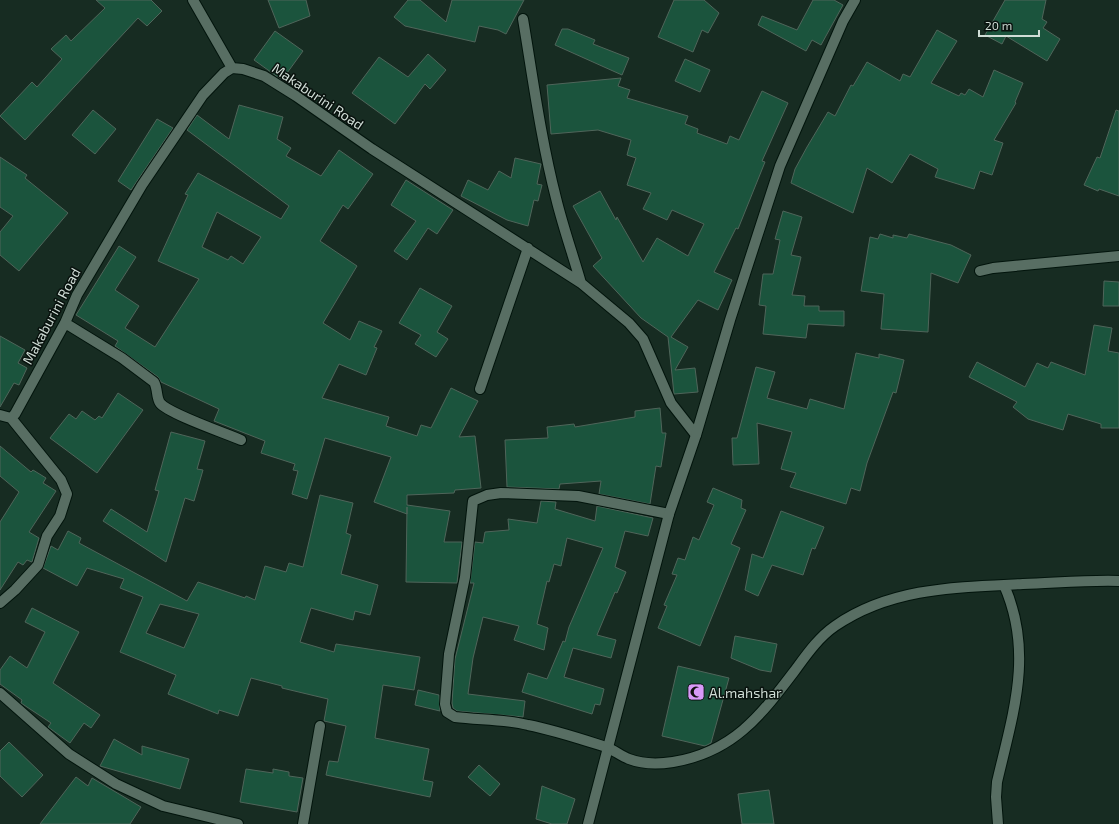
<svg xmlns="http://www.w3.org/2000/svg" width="1119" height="824" font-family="'Exo 2',sans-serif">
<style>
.building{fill:#1b543d;stroke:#4f655a;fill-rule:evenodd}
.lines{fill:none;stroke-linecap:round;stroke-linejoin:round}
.minor-casing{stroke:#02140c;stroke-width:12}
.tertiary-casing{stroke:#02140c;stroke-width:12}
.minor{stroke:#586e63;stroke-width:10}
.tertiary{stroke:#586e63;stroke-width:10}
.labels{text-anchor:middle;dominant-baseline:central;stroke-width:3;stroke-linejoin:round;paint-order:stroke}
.street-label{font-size:14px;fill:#d0ddd6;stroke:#09120e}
.poi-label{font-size:14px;fill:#d0ddd6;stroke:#09120e;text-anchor:start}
</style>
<rect width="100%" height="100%" fill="#172c22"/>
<path class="building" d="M 96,0 L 151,0 L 162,11 L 147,26 L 138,18 L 25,140 L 0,116 L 32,82 L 37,87 L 62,59 L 51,49 L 66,35 L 71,41 L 105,8 Z
M 268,0 L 306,0 L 310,16 L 279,28 Z
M 408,0 L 420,0 L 446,22 L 452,0 L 524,0 L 506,34 L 498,30 L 479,26 L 475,42 L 405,26 L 394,17 Z
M 674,0 L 704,0 L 719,13 L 708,33 L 702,30 L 693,52 L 658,37 Z
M 813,0 L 834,0 L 843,5 L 821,45 L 812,40 L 806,51 L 758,25 L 762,16 L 797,30 Z
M 1005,0 L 1046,0 L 1042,19 L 1047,22 L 1043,28 L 1060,39 L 1047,61 L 1006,36 L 1002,44 L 985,35 Z
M 562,29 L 568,29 L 595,40 L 593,44 L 629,58 L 622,75 L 555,45 Z
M 937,30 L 957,41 L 931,83 L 959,96 L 961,93 L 965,95 L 969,89 L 983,97 L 994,70 L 1023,83 L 1015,102 L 1016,103 L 994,140 L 1003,143 L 992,175 L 980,171 L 974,189 L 935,177 L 938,169 L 910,154 L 892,183 L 867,168 L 853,213 L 791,183 L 795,169 L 807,147 L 828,112 L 835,116 L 851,85 L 853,86 L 867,62 L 900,81 L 903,74 L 910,77 Z
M 275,31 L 303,51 L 282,80 L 254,60 Z
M 428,54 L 446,70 L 430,89 L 425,84 L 395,124 L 352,93 L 379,57 L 408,77 Z
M 685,59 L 710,70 L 700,92 L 675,81 Z
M 621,78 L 618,86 L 630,90 L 627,98 L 688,116 L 685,124 L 698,129 L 697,133 L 727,144 L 730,136 L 739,140 L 762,91 L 788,103 L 762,161 L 765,162 L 738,229 L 736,228 L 714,272 L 732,280 L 718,310 L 698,300 L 671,337 L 688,347 L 675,370 L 695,368 L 698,392 L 674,394 L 668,337 L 641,318 L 593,266 L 602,258 L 573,206 L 600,191 L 616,220 L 617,217 L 643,262 L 657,238 L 688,256 L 704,224 L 672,210 L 667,220 L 643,209 L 651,193 L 627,185 L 636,158 L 627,155 L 631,140 L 598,130 L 551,134 L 547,85 Z
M 239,105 L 283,117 L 277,139 L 291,148 L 286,156 L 321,176 L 339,150 L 373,174 L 348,209 L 343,205 L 320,241 L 357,266 L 323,323 L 350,340 L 359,321 L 382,331 L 374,347 L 377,348 L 366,375 L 339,364 L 322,398 L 389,417 L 386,426 L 417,436 L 421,425 L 431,428 L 451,388 L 478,401 L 459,437 L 475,436 L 481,488 L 455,490 L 454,493 L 407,495 L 407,505 L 450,511 L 444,542 L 462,542 L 457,583 L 406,582 L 407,507 L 407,514 L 374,502 L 391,457 L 325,438 L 307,499 L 292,494 L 298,471 L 293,470 L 295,464 L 261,453 L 265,441 L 214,421 L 219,409 L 161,382 L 158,377 L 115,346 L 118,341 L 76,315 L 119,246 L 136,257 L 115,290 L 139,306 L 125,328 L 155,347 L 199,279 L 158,261 L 188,195 L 185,194 L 198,173 L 281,219 L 289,206 L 187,130 L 197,115 L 229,139 ZM 217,212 L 261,237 L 243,264 L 231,256 L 228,260 L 202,247 Z
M 93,110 L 116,129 L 95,154 L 72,135 Z
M 1116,110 L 1119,111 L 1119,196 L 1099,189 L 1098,191 L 1084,185 L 1097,157 L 1100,158 Z
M 157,119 L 173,128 L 131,190 L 118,181 Z
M 0,157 L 27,175 L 25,178 L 68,213 L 19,271 L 0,255 L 0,232 L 13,216 L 0,207 Z
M 515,158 L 541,164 L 537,184 L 542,185 L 538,201 L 534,200 L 528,226 L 507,220 L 461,196 L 468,180 L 488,190 L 499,171 L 511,178 Z
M 406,180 L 453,210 L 437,234 L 428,228 L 407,260 L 394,251 L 416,221 L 391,205 Z
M 783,211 L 802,217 L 791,255 L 801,257 L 792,295 L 805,296 L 804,306 L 819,306 L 819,311 L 844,311 L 844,326 L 808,324 L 806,338 L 763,334 L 766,306 L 759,305 L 763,274 L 773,274 L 780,240 L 775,239 Z
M 880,234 L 893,238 L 893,235 L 907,238 L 909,234 L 951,245 L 971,255 L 958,283 L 931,273 L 928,332 L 881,329 L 884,294 L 861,291 L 870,237 L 878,239 Z
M 1104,281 L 1119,282 L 1119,306 L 1103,306 Z
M 420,288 L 452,306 L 437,332 L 448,339 L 436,357 L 415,344 L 421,335 L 399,323 Z
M 1094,325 L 1112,328 L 1108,351 L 1119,353 L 1119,428 L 1101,428 L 1101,424 L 1068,414 L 1063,430 L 1028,419 L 1013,407 L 1017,402 L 969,377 L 977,362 L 1025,387 L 1037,363 L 1048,368 L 1051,362 L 1085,375 Z
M 0,336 L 25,350 L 18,363 L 27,368 L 19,385 L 14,383 L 0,407 Z
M 856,353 L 879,358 L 879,354 L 904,360 L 896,393 L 893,392 L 867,463 L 860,491 L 851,488 L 846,504 L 790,487 L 796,473 L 781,469 L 792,432 L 757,423 L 759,464 L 733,465 L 732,438 L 737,438 L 756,367 L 775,372 L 767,398 L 807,409 L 810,399 L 844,409 Z
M 118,393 L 143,410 L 97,473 L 50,438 L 69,414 L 76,419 L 82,411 L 95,420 L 99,416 L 102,418 Z
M 660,408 L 662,433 L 666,433 L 661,467 L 656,466 L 650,504 L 599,494 L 601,481 L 560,484 L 559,489 L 507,487 L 505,440 L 548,438 L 547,427 L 574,424 L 575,427 L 635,417 L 635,411 Z
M 171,432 L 205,441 L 197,469 L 203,470 L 194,501 L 185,498 L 166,562 L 103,521 L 111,509 L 147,532 L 159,491 L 155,490 Z
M 0,446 L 31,472 L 33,470 L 46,478 L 43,483 L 56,491 L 29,532 L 39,538 L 32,562 L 27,560 L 23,565 L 18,562 L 0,590 L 0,522 L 19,492 L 0,476 Z
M 713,488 L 742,500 L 741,508 L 746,510 L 731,544 L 740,548 L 700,646 L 658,628 L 667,606 L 664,605 L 677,575 L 672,574 L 678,558 L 685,560 L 693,537 L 699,540 L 714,505 L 707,502 Z
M 320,495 L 353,503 L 346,533 L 351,535 L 341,574 L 378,585 L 370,615 L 355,611 L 353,620 L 311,608 L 300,642 L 334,652 L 336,644 L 420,657 L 414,690 L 383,685 L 375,738 L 429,749 L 423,780 L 433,782 L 430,797 L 326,775 L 329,761 L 338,762 L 346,726 L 324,721 L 328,699 L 282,688 L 282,686 L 251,678 L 238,716 L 219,710 L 218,714 L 168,694 L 176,675 L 120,652 L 143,597 L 120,588 L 124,579 L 87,568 L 77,586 L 43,568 L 51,546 L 58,550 L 68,531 L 81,538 L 79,543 L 187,601 L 198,582 L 245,598 L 246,596 L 255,600 L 265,566 L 286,572 L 289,563 L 303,567 ZM 160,604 L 199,614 L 184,648 L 146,633 Z
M 541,501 L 556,502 L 555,509 L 595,521 L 597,506 L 653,518 L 648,536 L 625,531 L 615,567 L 626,572 L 617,593 L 615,592 L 597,635 L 616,640 L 611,658 L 573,648 L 564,677 L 604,689 L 600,705 L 595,704 L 592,714 L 522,692 L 528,673 L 547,679 L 563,641 L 565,642 L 569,627 L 603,548 L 567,538 L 561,566 L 554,564 L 549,582 L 547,581 L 537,624 L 548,628 L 544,650 L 514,640 L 519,626 L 483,617 L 473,658 L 468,694 L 525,701 L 523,717 L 457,711 L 453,708 L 452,703 L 455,659 L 474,583 L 470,583 L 475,542 L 483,543 L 485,532 L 509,530 L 508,519 L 537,523 Z
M 781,511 L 824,527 L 815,549 L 812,548 L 803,575 L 772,565 L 758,596 L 745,590 L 752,554 L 763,558 Z
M 32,608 L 79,632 L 53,683 L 100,715 L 91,728 L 84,723 L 70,743 L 48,727 L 51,723 L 21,703 L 22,700 L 0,684 L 0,670 L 10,656 L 27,668 L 45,632 L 25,622 Z
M 735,636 L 777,644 L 771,672 L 760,670 L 731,658 Z
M 678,666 L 729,678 L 711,743 L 705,746 L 662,736 Z
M 418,690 L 439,695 L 440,711 L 415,705 Z
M 114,739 L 142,755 L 142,746 L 189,759 L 180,789 L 100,766 Z
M 9,742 L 43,775 L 22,797 L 0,776 L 0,751 Z
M 479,765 L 500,784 L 490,796 L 468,777 Z
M 246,769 L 273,773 L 273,769 L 289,772 L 289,776 L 303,778 L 297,812 L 240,802 Z
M 76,777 L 88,786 L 92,778 L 141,807 L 130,824 L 40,824 Z
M 542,786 L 575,799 L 567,824 L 552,824 L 536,819 Z
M 769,790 L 774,824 L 742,824 L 738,794 Z"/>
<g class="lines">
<g class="minor-casing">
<path id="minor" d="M 193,0 L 232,68
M 523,19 C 533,79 541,140 556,198 C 563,227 573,255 581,283
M 980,271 L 993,268 L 1119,256
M 65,323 L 122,358 L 154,382 C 158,389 156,397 160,403 C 169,414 225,433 241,440
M 480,389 L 528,248
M 0,415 L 11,418 L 15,414 L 65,323 L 77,295 L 142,185 L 203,95 L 224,73 L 232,68 L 243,69 L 264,76 L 296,96 L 372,149 L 581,283 L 629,323 L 643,339 L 671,403 L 696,435
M 669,514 L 578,496 L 501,493 L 487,495 L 473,501 L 465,577 L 449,654 L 445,704 L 447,712 L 455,717 C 479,720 505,719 528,725 C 554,730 581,739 606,747 C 614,750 621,756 629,759 C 642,764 660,764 673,762 C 734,752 761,715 796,669 C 807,654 819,637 835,626 C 891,587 959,587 1023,584 C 1055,583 1087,580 1119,581
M 0,603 L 15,590 L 38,565 L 47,536 L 60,516 L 67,494 L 61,480 L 11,418
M 0,693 L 69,754 L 116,784 L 163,806 L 238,824
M 303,824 L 320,726
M 998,824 L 996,797 L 997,782 C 1013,713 1034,653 1004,585"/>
</g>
<g class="tertiary-casing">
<path id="tertiary" d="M 588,824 L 669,514 L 696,435 L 730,320 L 780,166 L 843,21 L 855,0"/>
</g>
<use href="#minor" class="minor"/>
<use href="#tertiary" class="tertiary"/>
</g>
<defs>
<g id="mosque-square" transform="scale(0.9)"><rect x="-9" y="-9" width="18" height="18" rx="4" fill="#d89af8" stroke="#09120e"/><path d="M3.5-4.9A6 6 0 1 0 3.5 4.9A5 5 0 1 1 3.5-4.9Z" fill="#111"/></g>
</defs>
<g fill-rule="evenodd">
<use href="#mosque-square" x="696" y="692"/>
</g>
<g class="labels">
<g class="street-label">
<text transform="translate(318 96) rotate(34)">Makaburini Road</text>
<text transform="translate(51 316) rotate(-62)">Makaburini Road</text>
</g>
<g class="poi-label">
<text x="709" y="692">Al.mahshar</text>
</g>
</g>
<path d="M979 30v6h60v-6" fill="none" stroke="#d0ddd6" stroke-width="2"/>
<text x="985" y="30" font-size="12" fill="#d0ddd6" stroke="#09120e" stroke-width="3" paint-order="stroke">20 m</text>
</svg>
